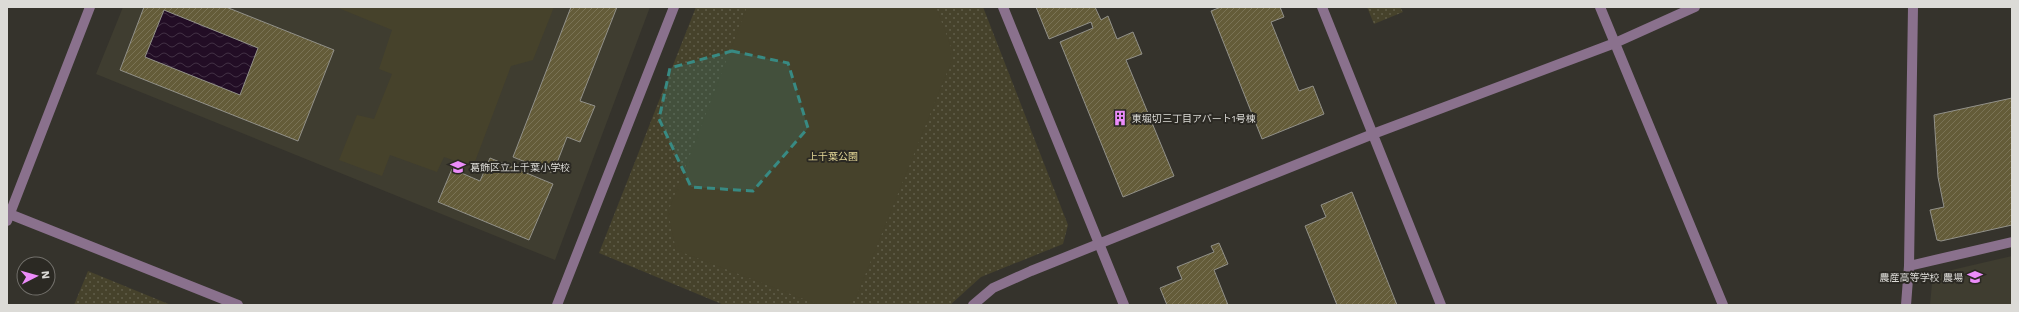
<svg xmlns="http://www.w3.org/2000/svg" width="2019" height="312" font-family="'Work Sans','Noto Sans JP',sans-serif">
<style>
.built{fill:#3f3d30}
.green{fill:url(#green-dots)}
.pitch{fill:#46422b}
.water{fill:url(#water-waves)}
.building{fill:url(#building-hatch);stroke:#929189;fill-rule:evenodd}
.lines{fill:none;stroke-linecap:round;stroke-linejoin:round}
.minor{stroke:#8a718d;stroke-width:10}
.marked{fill:#388a83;fill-opacity:0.2;stroke:#388a83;stroke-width:3;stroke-dasharray:8 5;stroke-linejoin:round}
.labels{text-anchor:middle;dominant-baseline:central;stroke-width:4;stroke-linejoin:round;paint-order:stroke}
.poi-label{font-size:10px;fill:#dcdbd7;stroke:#2b2923;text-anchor:start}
.park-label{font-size:10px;fill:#e5d898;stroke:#2b2923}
</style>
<defs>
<pattern id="green-dots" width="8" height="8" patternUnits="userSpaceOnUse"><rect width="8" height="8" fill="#46422b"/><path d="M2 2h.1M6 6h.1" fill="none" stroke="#605d49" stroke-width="1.8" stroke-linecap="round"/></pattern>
<pattern id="water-waves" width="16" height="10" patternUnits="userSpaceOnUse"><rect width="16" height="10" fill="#220d25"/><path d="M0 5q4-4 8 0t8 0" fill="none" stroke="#423044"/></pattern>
<pattern id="building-hatch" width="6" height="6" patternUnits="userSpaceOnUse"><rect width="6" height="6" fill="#645c39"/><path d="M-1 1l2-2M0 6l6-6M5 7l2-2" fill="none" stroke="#7a7355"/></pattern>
</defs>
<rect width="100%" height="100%" fill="#35332c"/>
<path class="built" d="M 123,7 L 650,7 L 555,260 L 96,74 Z
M 2012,256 L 2012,305 L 1930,305 L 1932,283 L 1943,272 Z"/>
<path class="green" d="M 696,7 L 983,7 L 1068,225 L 1063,244 L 981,277 L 950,305 L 724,305 L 599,253 Z
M 1367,7 L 1400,7 L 1403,12 L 1374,24 Z
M 88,271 L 171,305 L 74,305 Z"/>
<path class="pitch" d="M 336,7 L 554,7 L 533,60 L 511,66 L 473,167 L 444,157 L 437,172 L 390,155 L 382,176 L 339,160 L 357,115 L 374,119 L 392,74 L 379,69 L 392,30 Z
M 747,7 L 936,7 L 954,55 L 855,300 L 842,305 L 819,305 L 676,250 L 668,212 Z"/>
<path class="water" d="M 164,10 L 258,48 L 240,95 L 145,57 Z"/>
<path class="building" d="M 144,7 L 226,7 L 334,50 L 298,141 L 120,70 ZM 164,10 L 258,48 L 240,95 L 145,57 Z
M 571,7 L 617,7 L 580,101 L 595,106 L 580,142 L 567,137 L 553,173 L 513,157 Z
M 1036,7 L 1095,7 L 1101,20 L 1108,16 L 1117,39 L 1133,32 L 1142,54 L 1126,60 L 1174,176 L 1123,197 L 1060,42 L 1093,28 L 1091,22 L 1049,39 Z
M 1221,7 L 1280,7 L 1284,17 L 1271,22 L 1299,91 L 1313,86 L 1324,114 L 1262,139 L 1211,11 Z
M 2012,98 L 2012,225 L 1941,241 L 1937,240 L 1930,210 L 1944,207 L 1938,177 L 1934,115 Z
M 490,158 L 553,184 L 529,240 L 438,202 L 452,169 L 480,181 Z
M 1352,192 L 1397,305 L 1337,305 L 1305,226 L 1326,217 L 1321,205 Z
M 1219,243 L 1228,264 L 1214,270 L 1228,305 L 1167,305 L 1160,288 L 1182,279 L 1177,267 L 1214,252 L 1211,246 Z"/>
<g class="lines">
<path class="minor" d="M 1003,7 L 1124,305
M 1322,7 L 1441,305
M 1600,7 L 1723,305
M 7,213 L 238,305
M 7,221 L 90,7
M 1909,266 L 2012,242
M 557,305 L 674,7
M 973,305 L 993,288 L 1031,271 L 1373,134 L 1615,43 L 1695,7
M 1906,305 L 1909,266 L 1913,7"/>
</g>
<path class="marked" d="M 732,51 L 788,63 L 808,128 L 753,191 L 691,187 L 659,119 L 670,68 Z"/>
<defs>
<g id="building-bare" transform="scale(1.2)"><path d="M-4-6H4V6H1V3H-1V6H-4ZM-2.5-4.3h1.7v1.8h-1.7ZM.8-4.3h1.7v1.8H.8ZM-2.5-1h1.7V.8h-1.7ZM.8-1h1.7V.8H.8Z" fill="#ec8cfa" stroke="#2b2923" stroke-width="2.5" paint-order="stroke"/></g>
<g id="school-bare" transform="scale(1.2)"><path d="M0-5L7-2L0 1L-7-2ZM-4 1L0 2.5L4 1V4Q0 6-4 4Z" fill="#ec8cfa" stroke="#2b2923" stroke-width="2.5" paint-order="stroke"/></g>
</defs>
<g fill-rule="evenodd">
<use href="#building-bare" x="1120" y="118"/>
<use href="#school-bare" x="458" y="167"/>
<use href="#school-bare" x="1975" y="277"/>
</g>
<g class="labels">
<g class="poi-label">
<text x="1132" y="118">東堀切三丁目アパート1号棟</text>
<text x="470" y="167">葛飾区立上千葉小学校</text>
<text x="1963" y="277" text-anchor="end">農産高等学校 農場</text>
</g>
<g class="park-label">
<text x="833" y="156">上千葉公園</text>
</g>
</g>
<rect width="2019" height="312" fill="none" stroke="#dcdbd7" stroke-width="16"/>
<g transform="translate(36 276) rotate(84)"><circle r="19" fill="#2b2923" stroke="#72706b"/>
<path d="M0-3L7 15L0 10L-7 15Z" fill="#ec8cfa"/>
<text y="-6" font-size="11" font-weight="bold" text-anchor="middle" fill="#dcdbd7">N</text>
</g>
</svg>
